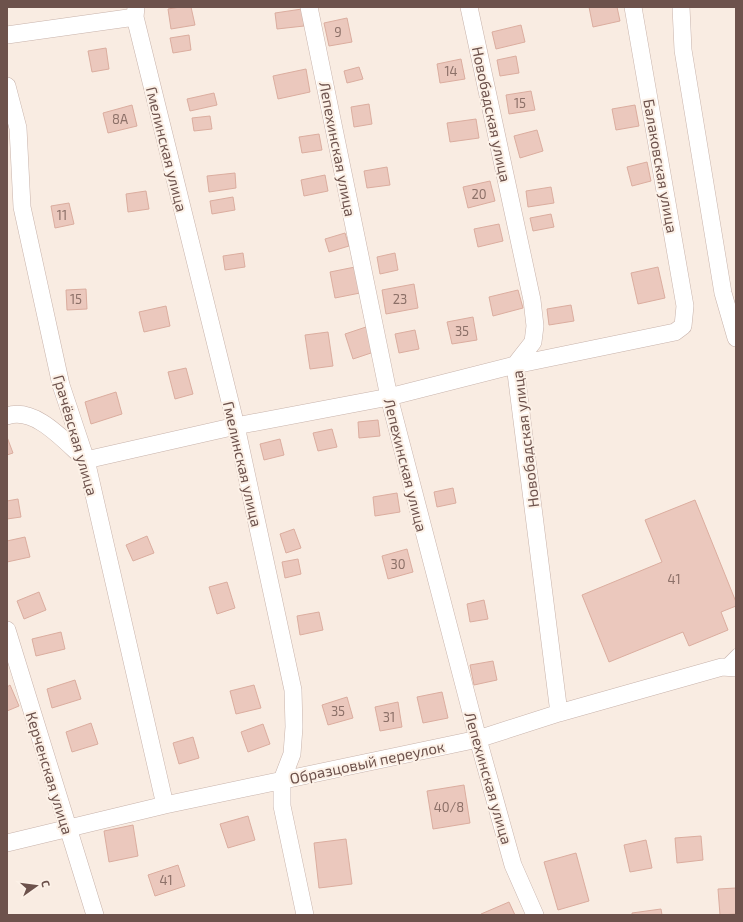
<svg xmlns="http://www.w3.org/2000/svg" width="743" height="922" font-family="'Exo 2',sans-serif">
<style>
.building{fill:#ebc8bd;stroke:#dbad9f}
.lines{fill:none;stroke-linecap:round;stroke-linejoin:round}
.service-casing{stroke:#c8b3ab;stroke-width:9}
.minor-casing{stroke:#c8b3ab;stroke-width:18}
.service{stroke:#fff;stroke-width:8}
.minor{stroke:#fff;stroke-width:17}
.labels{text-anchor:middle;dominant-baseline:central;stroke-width:4;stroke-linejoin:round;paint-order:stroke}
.number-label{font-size:13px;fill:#8c7068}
.street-label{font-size:15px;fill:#6d524c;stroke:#fcf1e7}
</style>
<rect width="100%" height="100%" fill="#f9ece2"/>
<path class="building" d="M 180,7 L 191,7 L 195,25 L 171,29 L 168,9 Z
M 589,7 L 617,7 L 620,21 L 593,27 Z
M 302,9 L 304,26 L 277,29 L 275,13 Z
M 347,18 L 352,42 L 329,46 L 324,23 Z
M 521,25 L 525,42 L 496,49 L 492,32 Z
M 189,35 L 191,50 L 173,53 L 170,38 Z
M 106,48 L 109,69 L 92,72 L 88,51 Z
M 516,56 L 519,73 L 500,76 L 497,60 Z
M 461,59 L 465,79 L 440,83 L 437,64 Z
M 359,67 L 363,79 L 347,83 L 344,71 Z
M 306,69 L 310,92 L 278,99 L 273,76 Z
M 531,91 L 535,110 L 509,114 L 506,95 Z
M 214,93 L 217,105 L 190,111 L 187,99 Z
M 369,104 L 372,124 L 354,127 L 351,107 Z
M 132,105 L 137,126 L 108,133 L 103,113 Z
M 635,105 L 639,126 L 616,130 L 612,109 Z
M 210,116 L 212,129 L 194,131 L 192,118 Z
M 476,119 L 479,138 L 450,142 L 447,123 Z
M 537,130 L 543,151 L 520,158 L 514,136 Z
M 319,134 L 322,150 L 302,153 L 299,137 Z
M 647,162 L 651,181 L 632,186 L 627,167 Z
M 387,167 L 390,185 L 367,188 L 364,171 Z
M 235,173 L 236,188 L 209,192 L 207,176 Z
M 325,175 L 328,191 L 304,196 L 301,180 Z
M 490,181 L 495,201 L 468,208 L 463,187 Z
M 551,187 L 554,203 L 528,207 L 526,191 Z
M 146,191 L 149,209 L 128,212 L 126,194 Z
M 233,197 L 235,210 L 212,214 L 210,201 Z
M 69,203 L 74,224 L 55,228 L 51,206 Z
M 551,214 L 554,227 L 533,231 L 530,218 Z
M 499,224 L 503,241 L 478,247 L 474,229 Z
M 345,233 L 349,246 L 329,252 L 325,239 Z
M 243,253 L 245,267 L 225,270 L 223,256 Z
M 395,253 L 398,270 L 380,274 L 377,257 Z
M 355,267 L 360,293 L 335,298 L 330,272 Z
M 658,267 L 665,298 L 638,304 L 631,273 Z
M 414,284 L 418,308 L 386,314 L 382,290 Z
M 86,289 L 87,309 L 67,310 L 66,290 Z
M 518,290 L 523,308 L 493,316 L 489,297 Z
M 571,305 L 574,321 L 549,325 L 547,309 Z
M 166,306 L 170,326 L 144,332 L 139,312 Z
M 473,317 L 477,340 L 452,344 L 447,322 Z
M 366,327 L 374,352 L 353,359 L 345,334 Z
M 415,330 L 419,349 L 399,353 L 395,334 Z
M 328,332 L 333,366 L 310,369 L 305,335 Z
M 186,368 L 193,394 L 175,399 L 168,372 Z
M 116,392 L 122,414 L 91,424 L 85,402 Z
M 378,420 L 380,436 L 359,438 L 358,422 Z
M 332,429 L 337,447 L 318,451 L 313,433 Z
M 7,437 L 13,453 L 7,455 Z
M 280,439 L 284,455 L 264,460 L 260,444 Z
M 453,488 L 456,503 L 437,507 L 434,492 Z
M 397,493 L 400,512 L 375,516 L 373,497 Z
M 18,499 L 21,517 L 7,519 L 7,501 Z
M 695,500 L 736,602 L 736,606 L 721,612 L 728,630 L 689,646 L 683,632 L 609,662 L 582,595 L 662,562 L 645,520 Z
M 294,529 L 301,548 L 286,553 L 280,534 Z
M 147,536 L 154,553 L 133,561 L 126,545 Z
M 25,537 L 30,557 L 7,562 L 7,541 Z
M 407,549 L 413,572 L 388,579 L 382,556 Z
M 298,559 L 301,574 L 285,578 L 282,562 Z
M 227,582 L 235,608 L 217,614 L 209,587 Z
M 39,592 L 46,610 L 24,619 L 17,601 Z
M 484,600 L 488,619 L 470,622 L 467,604 Z
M 319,612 L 323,630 L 300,635 L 297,616 Z
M 61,632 L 65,649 L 36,656 L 32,639 Z
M 493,661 L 497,680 L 474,685 L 470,665 Z
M 75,680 L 81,699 L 52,708 L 47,689 Z
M 10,685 L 19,706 L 7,711 L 7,687 Z
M 254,685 L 261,708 L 236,714 L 230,691 Z
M 442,692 L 448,718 L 423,723 L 417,697 Z
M 347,697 L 353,718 L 328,725 L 322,705 Z
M 398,702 L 402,727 L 380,731 L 375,707 Z
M 91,723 L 98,744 L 72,752 L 66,732 Z
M 263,724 L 270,744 L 248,752 L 241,732 Z
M 193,737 L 199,758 L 179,764 L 173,743 Z
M 464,785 L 470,823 L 433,829 L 427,791 Z
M 248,816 L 255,840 L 228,848 L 220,824 Z
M 133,825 L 138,856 L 109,862 L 104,831 Z
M 701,836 L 703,860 L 677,863 L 675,838 Z
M 346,839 L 352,884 L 319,888 L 314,843 Z
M 646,840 L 652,868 L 630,872 L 624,845 Z
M 576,853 L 589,901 L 558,910 L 544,862 Z
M 178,865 L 185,886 L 155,896 L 148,875 Z
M 736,888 L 736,914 L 720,915 L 718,889 Z
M 509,902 L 515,915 L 482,915 L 481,914 Z
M 661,909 L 662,915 L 632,915 L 632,913 Z"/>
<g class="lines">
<g class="service-casing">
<path id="service" d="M 723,666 L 736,653"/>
</g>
<g class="minor-casing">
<path id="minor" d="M 309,7 L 389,397 L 478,739 L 513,865 L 535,915
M 469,7 L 532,300 L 535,326 L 533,342 L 515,365 L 559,713
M 681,7 L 683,50 L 723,293 L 736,338
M 135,17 L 236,426 L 293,690 L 294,727 L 292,754 L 282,780 L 282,806 L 305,915
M 7,35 L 135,17 L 136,7
M 7,86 L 18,128 L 22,207 L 61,385 L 86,460 L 165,805
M 7,416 C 36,406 66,443 86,460 L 236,426 L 389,397 L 515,365 L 675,332 L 683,326 L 685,306 L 633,7
M 7,630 L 95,915
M 7,843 L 165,805 L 478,739 L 559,713 L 722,667 L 736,668"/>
</g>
<use href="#service" class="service"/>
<use href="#minor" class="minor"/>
</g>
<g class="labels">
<g class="number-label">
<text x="338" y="32">9</text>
<text x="451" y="71">14</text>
<text x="520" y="103">15</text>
<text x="120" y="119">8А</text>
<text x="479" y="194">20</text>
<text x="62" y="215">11</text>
<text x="76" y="299">15</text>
<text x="400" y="299">23</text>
<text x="462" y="331">35</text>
<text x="398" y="564">30</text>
<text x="674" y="579">41</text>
<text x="338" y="711">35</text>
<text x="389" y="717">31</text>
<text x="449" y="807">40/8</text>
<text x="166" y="880">41</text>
</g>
<g class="street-label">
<text transform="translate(492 114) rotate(78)">Новобадская улица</text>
<text transform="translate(167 149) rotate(76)">Гмелинская улица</text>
<text transform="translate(338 149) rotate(79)">Лепехинская улица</text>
<text transform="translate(661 166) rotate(80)">Балаковская улица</text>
<text transform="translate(76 435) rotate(74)">Грачёвская улица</text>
<text transform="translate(525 439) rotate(-97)">Новобадская улица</text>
<text transform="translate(243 464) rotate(77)">Гмелинская улица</text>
<text transform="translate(406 465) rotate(76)">Лепехинская улица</text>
<text transform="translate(367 762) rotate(-12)">Образцовый переулок</text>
<text transform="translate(50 773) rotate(73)">Керченская улица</text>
<text transform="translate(489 778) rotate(74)">Лепехинская улица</text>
</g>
</g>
<rect width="743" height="922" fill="none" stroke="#6d524c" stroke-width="16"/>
<g transform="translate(36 886) rotate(76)" stroke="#fcf1e7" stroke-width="3" paint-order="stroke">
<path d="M0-3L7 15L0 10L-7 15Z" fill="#6d524c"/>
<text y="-6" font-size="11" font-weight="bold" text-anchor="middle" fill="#6d524c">С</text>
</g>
</svg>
